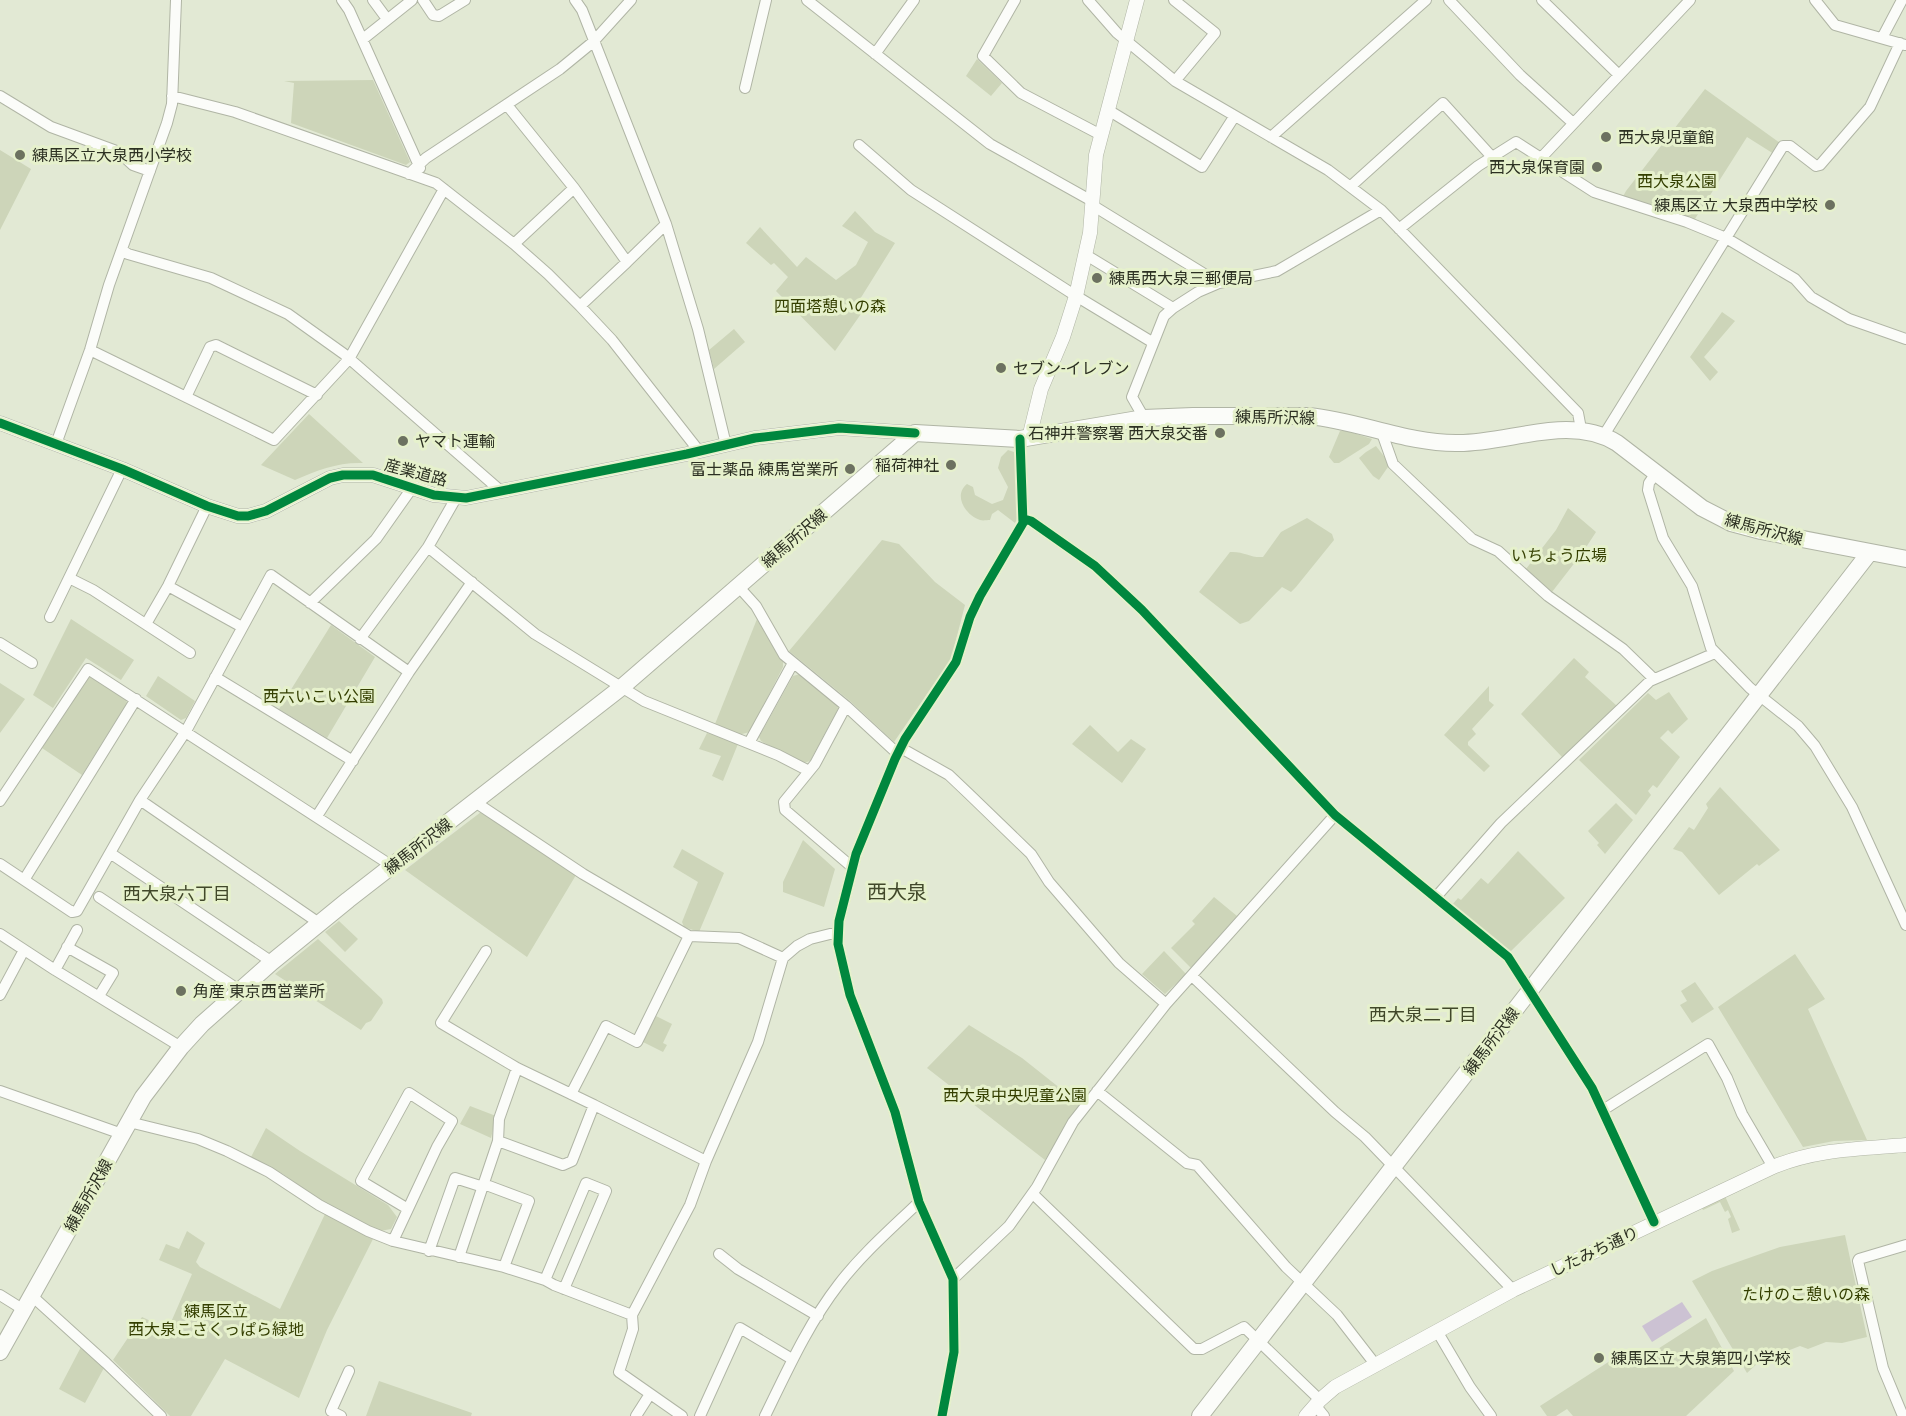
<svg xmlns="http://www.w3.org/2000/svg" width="1906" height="1416" font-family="Ubuntu,'Noto Sans JP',sans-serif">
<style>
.green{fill:#cdd5b9}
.water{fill:#ccc2d3}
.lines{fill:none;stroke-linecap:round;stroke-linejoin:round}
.minor-casing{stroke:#b0b5a5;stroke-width:12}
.tertiary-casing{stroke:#b0b5a5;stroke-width:15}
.primary-casing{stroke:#b0b5a5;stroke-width:18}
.minor{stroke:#fbfcf9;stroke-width:10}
.tertiary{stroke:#fbfcf9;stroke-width:14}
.primary{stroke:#fbfcf9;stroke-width:16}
.cycleway-casing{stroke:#e6f1cc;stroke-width:13}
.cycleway{stroke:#00873e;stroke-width:9}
.poi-dot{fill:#6c7160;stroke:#e6f1cc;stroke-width:2}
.labels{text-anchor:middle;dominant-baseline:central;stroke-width:6;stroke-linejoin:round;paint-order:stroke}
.poi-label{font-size:16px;fill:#2c3022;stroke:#e6f1cc;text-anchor:start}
.park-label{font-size:16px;fill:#343f00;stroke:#e6f1cc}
.street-label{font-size:16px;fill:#2c3022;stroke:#e6f1cc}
.neighbourhood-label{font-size:18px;fill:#41482a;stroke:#e6f1cc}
.quarter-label{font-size:20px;fill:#41482a;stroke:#e6f1cc}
</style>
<rect width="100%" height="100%" fill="#e2e9d4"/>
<path class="green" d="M 977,59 L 1002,83 L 991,96 L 966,76 Z
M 373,80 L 410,162 L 406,165 L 291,123 L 294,83 L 284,81 Z
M 1705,89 L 1780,143 L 1774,154 L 1747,137 L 1693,222 L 1621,200 L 1626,191 Z
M 0,150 L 31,169 L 0,230 Z
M 855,211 L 875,232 L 895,243 L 857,304 L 863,311 L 835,351 L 776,291 L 788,277 L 774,263 L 771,265 L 746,243 L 760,227 L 797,267 L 806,257 L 836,280 L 856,265 L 868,242 L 842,226 Z
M 1722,312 L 1735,321 L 1704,357 L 1718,372 L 1710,381 L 1690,357 Z
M 734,329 L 745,342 L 714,369 L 709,350 Z
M 309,414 L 363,463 C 339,462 317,470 295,480 L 261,465 Z
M 1340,431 L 1347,431 L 1372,439 L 1369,444 L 1339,463 L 1334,463 L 1329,457 Z
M 1376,446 L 1390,464 L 1379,480 L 1373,476 L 1359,458 L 1366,452 Z
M 1008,450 L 1014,452 L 1015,457 C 1016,474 1023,508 1015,523 L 998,510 L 992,514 L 990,520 C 987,520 983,521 980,520 C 965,515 953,495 967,484 L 973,487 L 975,495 L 992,504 L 1003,500 L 1008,487 L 998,468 L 1001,457 Z
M 1568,508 L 1596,532 L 1583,552 L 1552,592 L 1526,569 L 1556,530 Z
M 1307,518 L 1332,534 L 1334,540 L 1296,587 L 1291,592 L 1282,587 L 1249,621 L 1240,624 L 1199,592 L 1230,552 C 1244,551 1250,558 1263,557 L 1281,532 Z
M 882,540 L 899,544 L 935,582 L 965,605 L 951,659 L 894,742 L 850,701 L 789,651 Z
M 71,619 L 134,660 L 121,680 L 86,658 L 53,708 L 33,695 Z
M 757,619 L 780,659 L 783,661 L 783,667 L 750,732 L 742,734 L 723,781 L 712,776 L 721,756 L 699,749 L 707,733 L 711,734 Z
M 331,625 L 375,657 L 327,738 L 279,709 Z
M 1574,658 L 1589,672 L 1585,677 L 1617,706 L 1563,758 L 1521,714 Z
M 800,674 L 837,703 L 838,709 L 810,761 L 804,763 L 761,741 L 759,737 L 793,676 Z
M 93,676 L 125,697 L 127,703 L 82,775 L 42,748 L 88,677 Z
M 158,676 L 195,701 L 186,718 L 181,720 L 146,696 Z
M 0,683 L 25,699 L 0,733 Z
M 1489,686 L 1489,701 L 1494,705 L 1472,729 L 1476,734 L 1468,742 L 1468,745 L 1490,766 L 1484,772 L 1444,735 Z
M 1669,692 L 1688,719 L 1672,734 L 1668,730 L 1660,738 L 1680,757 L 1657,788 L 1653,785 L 1648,791 L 1651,795 L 1636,815 L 1579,760 L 1648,693 L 1656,700 Z
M 1090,725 L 1118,752 L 1131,739 L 1146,749 L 1122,783 L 1072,744 Z
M 1720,787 L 1780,850 L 1759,866 L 1757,864 L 1719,895 L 1682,852 L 1673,849 L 1689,827 L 1694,830 L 1708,808 L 1706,804 Z
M 1616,803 L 1633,820 L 1605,854 L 1597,845 L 1599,843 L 1588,831 Z
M 481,812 L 576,875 L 527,957 L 405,870 Z
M 803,840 L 835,869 L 824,907 L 783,892 L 783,882 Z
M 682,849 L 724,873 L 699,932 L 684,927 L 682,922 L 698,882 L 673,867 Z
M 1518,851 L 1565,898 L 1509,953 L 1452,905 L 1458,898 L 1461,900 L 1481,878 L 1488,884 Z
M 1214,897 L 1237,916 L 1191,968 L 1171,948 L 1195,924 L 1192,921 Z
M 339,921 L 358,939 L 345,952 L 325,932 Z
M 318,939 L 382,999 L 383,1003 L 371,1021 L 366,1023 L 361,1030 L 275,974 Z
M 1164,951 L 1186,974 L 1165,994 L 1142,974 Z
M 1795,954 L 1825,999 L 1808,1009 L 1867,1140 L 1834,1141 L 1803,1147 L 1718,1007 Z
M 1695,982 L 1714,1009 L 1692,1023 L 1680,1005 L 1687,1001 L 1681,991 Z
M 656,1016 L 672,1024 L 663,1043 L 667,1045 L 663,1052 L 643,1042 Z
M 969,1025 L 1022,1058 L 1080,1104 L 1045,1160 L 927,1068 Z
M 470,1106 L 496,1116 L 491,1138 L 460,1124 Z
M 266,1128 L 300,1151 L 388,1205 L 397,1217 L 391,1229 L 380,1231 L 318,1199 L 283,1174 L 251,1157 Z
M 1725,1196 L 1740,1230 L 1732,1233 L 1728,1219 L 1731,1217 L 1728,1210 L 1725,1212 L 1720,1202 L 1703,1210 L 1702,1208 Z
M 325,1214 L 373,1239 L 327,1330 L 299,1398 L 225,1359 L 191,1416 L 170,1416 L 113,1360 L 142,1317 L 168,1329 L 192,1274 L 159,1260 L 166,1244 L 179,1249 L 187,1231 L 205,1243 L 196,1262 L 200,1267 L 280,1309 Z
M 1845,1235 L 1867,1337 L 1842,1343 L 1826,1342 L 1808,1349 L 1800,1346 L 1759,1362 L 1747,1373 L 1692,1281 L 1712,1271 L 1780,1247 Z
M 1706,1318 L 1734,1371 L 1686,1416 L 1573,1416 L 1567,1409 L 1556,1416 L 1547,1416 L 1540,1406 L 1627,1350 L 1636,1363 Z
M 81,1347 L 105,1366 L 85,1403 L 59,1389 Z
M 379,1381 L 472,1413 L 471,1416 L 366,1416 Z"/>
<path class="water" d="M 1682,1302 L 1692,1317 L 1652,1342 L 1642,1326 Z"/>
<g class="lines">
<g class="minor-casing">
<path id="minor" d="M 342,0 L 349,10 L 420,168
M 373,0 L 387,19
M 423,0 L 433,15 L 439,16 L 465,0
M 575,0 L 582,10 L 666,224 L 698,329 L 726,445
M 807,0 L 990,144 L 1092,201
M 1015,0 L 983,56 L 1021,93 L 1101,135
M 1088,0 L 1117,33 L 1175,81 L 1328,170 L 1381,210 L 1578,413 L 1581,429
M 1174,0 L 1215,33 L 1175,81
M 1449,0 L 1520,75 L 1573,123
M 1542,0 L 1619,75
M 1815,0 L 1835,25 L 1905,45
M 1882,38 L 1902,0
M 363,39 L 412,0
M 875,54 L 914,0
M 745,88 L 766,0
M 0,96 L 51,127 L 119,152 L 133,165 L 150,171
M 172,96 L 235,112 L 436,183 L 514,244 L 548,274 L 580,306 L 612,340 L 699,451
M 507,105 L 574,188 L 627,262 L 580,306
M 1108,110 L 1202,167 L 1234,117
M 1271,137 L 1426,0
M 859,145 L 911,190 L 1076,296 L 1152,342
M 1540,159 L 1690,0
M 409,174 L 426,158 L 560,69 L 593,42 L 631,0
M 1351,186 L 1443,103 L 1492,157
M 1092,205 L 1219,283
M 1399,229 L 1478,166 L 1516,142 L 1594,192 L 1687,222 L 1726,238 L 1795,279 L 1811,297 L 1849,319 L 1906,339
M 514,244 L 574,188
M 122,250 L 128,254 L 211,278 L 288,314 L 344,354 L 502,492
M 1086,255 L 1173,308
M 627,262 L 666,224
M 90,350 L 274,440 L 349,359 L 444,189
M 186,397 L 210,347 L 216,345 L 317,395
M 1144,418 L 1132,397 L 1164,316 L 1173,308 L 1198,292 L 1219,283 L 1277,271 L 1381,210
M 1382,433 L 1393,464 L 1472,539 L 1498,551 L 1548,596 L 1623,649 L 1654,679
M 1604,435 L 1783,146 L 1790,146 L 1816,166 L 1820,165 L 1870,107 L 1900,43
M 56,444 L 90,350 L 109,285 L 167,123 L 172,104 L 176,0
M 1656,473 L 1649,483 L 1648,490 L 1663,538 L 1692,586 L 1711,648 L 1750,688 L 1798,726 L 1815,746 L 1852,807 L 1906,925
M 1024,519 L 1031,521 L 1095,566 L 1142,610 L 1335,815 L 1508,957 L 1592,1088 L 1654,1222
M 428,547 L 535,634 L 644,701 L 778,755 L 809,771
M 69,578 L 93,590 L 190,653
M 168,586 L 242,627
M 738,586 L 756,606 L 784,655 L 846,706 L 898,754
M 310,603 L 376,539 L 412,488
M 50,617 L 122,469
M 146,624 L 168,586 L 207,506
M 360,639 L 428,547 L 456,498
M 0,643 L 32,663
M 215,677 L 353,761
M 846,706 L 815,764 L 784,802 L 785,810 L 852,867
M 749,743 L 793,663
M 901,748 L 949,775 L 969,794 L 1031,854 L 1049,882 L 1119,963 L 1166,1004
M 140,800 L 319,923
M 0,801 L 88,669 L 392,866
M 475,802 L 583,874 L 689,936 L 739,938 L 783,958
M 317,816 L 409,672 L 472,582
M 110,853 L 272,962
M 0,864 L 72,912 L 77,911 L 140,800 L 186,731 L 271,575 L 409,672
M 24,880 L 136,699
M 99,897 L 239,990
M 1436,897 L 1501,823 L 1650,681 L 1715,653
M 0,934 L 55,970 L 181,1047
M 67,947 L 113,973 L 99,996
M 486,951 L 441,1023 L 517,1068 L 594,1105
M 55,970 L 77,930
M 1192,976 L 1335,1112 L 1365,1137 L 1513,1290
M 0,995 L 24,950
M 0,1091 L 122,1134
M 1097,1091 L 1187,1163 L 1197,1165 L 1286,1267 L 1337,1315 L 1375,1364
M 571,1094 L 606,1026 L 637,1042 L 689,936
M 1603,1110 L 1708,1044 L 1727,1078 L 1742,1114 L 1773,1167
M 129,1122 L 198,1139 L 227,1151 L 269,1172 L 319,1205 L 368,1231 L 393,1241 L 504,1267 L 545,1280 L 554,1285 L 632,1315
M 498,1141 L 499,1119 L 517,1068
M 1033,1194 L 1194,1349 L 1202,1349 L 1244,1327 L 1320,1400
M 393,1241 L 437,1147 L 452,1121 L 409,1093 L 361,1181 L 408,1209
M 429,1251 L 455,1178 L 477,1185 L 489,1186 L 529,1201 L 504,1267
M 719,1254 L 738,1269 L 818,1316
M 459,1257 L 498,1141 L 563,1165 L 572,1161 L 594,1105 L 706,1161
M 953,1279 L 1009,1226 L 1037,1187 L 1073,1122 L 1166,1004 L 1335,815
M 545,1280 L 586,1183 L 606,1191 L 564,1289
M 0,1295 L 24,1310
M 32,1296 L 106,1363 L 161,1416
M 1437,1331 L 1470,1387 L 1491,1416
M 1315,1405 L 1324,1416
M 341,1416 L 331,1411 L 349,1371
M 636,1416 L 650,1394
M 682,1416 L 619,1372 L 633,1329 L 632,1315 L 690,1205 L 706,1161 L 758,1042 L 783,958 L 797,946 L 810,939 L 838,932
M 700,1416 L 740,1328 L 792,1359
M 765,1416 C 787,1371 808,1324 839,1284 C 862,1254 892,1228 919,1202
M 942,1416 L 954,1352 L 953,1279 L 919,1202 L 895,1112 L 850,995 L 838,944 L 839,921 L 856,854 L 895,759 L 905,739 L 956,662 L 970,617 L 980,596 L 1023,523 L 1020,439
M 1903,1416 L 1883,1368 L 1858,1261 L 1859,1259 L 1906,1245"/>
</g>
<g class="tertiary-casing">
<path id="tertiary" d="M 0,423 L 122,469 L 207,506 L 238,516 L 248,516 L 266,511 L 330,478 L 343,475 L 373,475 L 434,495 L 466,498 L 687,454 L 755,438 L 839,428 L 915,433
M 1029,438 L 1041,389 L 1063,337 L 1076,296 L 1090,233 L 1096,155 L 1137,0
M 1306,1416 L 1320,1400 L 1335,1387 L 1513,1290 L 1773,1167 C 1816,1149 1860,1149 1906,1145"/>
</g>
<g class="primary-casing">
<path id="primary" d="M 0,1352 L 143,1097 L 181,1047 L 202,1024 L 272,962 L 348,900 L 622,687 L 915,433 L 1020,439 L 1144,418 L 1193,416 L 1309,416 C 1360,421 1407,444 1459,443 C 1511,443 1569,414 1617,443 L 1702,508 L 1731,523 L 1761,531 L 1906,559
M 1200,1416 L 1870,552"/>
</g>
<use href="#minor" class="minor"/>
<use href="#tertiary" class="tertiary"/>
<use href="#primary" class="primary"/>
<g class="cycleway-casing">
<path id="cycleway" d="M 0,423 L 122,469 L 207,506 L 238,516 L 248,516 L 266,511 L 330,478 L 343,475 L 373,475 L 434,495 L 466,498 L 687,454 L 755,438 L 839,428 L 915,433
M 1024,519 L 1031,521 L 1095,566 L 1142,610 L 1335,815 L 1508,957 L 1592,1088 L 1654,1222
M 942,1416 L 954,1352 L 953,1279 L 919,1202 L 895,1112 L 850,995 L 838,944 L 839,921 L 856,854 L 895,759 L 905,739 L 956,662 L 970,617 L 980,596 L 1023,523 L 1020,439"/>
</g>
<use href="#cycleway" class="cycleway"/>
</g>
<g class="poi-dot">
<circle cx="1606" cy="137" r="6"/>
<circle cx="20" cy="155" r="6"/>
<circle cx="1597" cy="167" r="6"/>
<circle cx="1830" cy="205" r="6"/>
<circle cx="1097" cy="278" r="6"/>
<circle cx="1001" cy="368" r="6"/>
<circle cx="1220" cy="433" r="6"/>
<circle cx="403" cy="441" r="6"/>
<circle cx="951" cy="465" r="6"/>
<circle cx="850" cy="469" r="6"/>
<circle cx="181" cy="991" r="6"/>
<circle cx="1599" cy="1358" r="6"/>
</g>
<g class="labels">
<g class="poi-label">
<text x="1618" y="137">西大泉児童館</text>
<text x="32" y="155">練馬区立大泉西小学校</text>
<text x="1585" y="167" text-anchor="end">西大泉保育園</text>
<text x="1818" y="205" text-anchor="end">練馬区立 大泉西中学校</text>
<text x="1109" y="278">練馬西大泉三郵便局</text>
<text x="1013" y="368">セブン-イレブン</text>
<text x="1208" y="433" text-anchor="end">石神井警察署 西大泉交番</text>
<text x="415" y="441">ヤマト運輸</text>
<text x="939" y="465" text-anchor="end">稲荷神社</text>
<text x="838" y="469" text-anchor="end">富士薬品 練馬営業所</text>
<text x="193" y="991">角産 東京西営業所</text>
<text x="1611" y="1358">練馬区立 大泉第四小学校</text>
</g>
<g class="park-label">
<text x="1677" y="181">西大泉公園</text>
<text x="830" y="306">四面塔憩いの森</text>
<text x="1559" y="555">いちょう広場</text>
<text x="319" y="696">西六いこい公園</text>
<text x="1015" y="1095">西大泉中央児童公園</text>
<text x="1806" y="1294">たけのこ憩いの森</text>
<text x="216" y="1311">練馬区立<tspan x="216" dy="18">西大泉こさくっぱら緑地</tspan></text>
</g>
<g class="street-label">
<text transform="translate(1275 417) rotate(1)">練馬所沢線</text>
<text transform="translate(416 472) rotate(15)">産業道路</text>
<text transform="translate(1764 529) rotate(15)">練馬所沢線</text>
<text transform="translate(794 538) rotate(-41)">練馬所沢線</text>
<text transform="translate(418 846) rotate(-38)">練馬所沢線</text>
<text transform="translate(1491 1041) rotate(-53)">練馬所沢線</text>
<text transform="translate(88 1195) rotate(-61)">練馬所沢線</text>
<text transform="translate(1594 1251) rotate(-25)">したみち通り</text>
</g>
<g class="neighbourhood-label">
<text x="177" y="893">西大泉六丁目</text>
<text x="1423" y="1014">西大泉二丁目</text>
</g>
<g class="quarter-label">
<text x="897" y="891">西大泉</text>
</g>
</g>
</svg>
